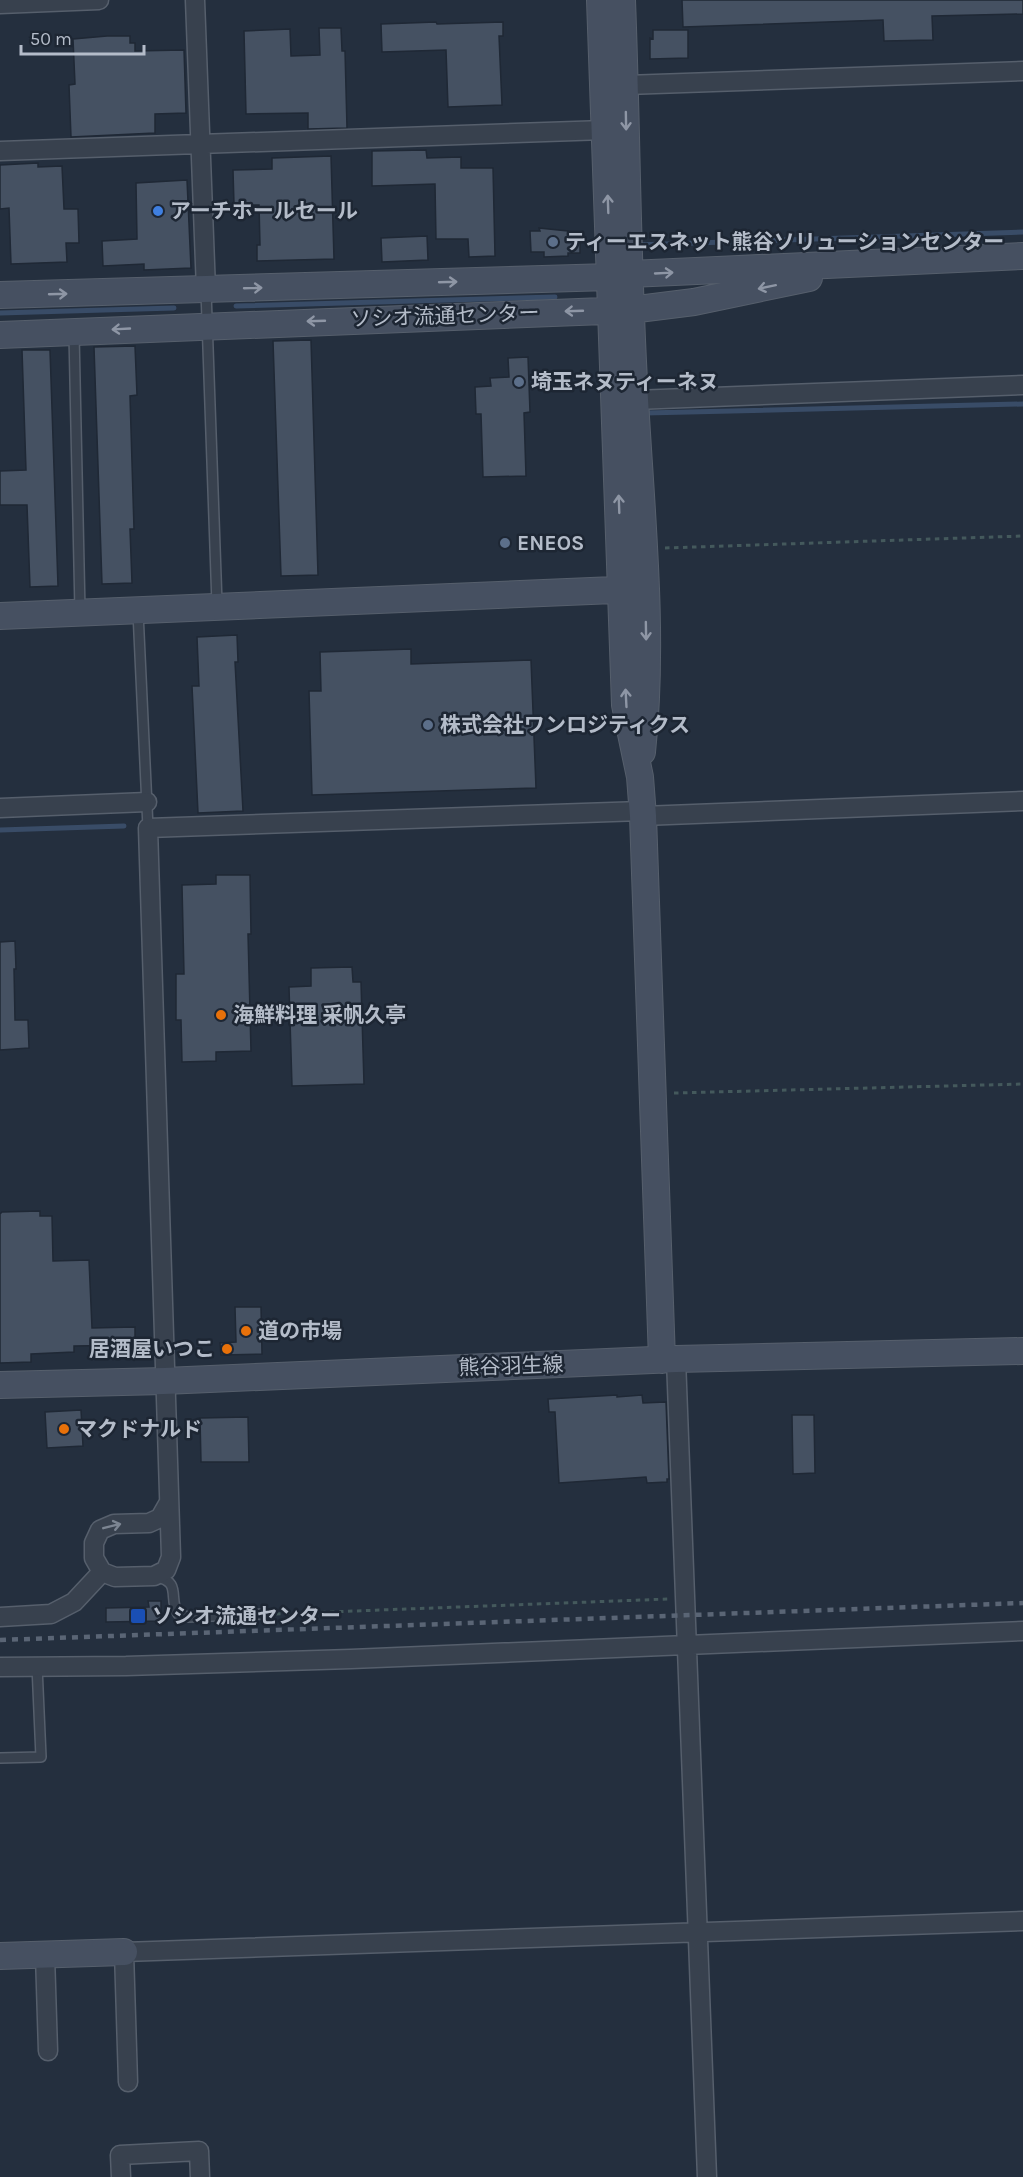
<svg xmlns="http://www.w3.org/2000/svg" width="1023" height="2177" font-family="Karla,'Noto Sans JP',sans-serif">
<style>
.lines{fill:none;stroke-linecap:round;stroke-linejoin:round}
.stream{stroke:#394c67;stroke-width:5}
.building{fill:#455162;stroke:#1f2835;stroke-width:1.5}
.lane-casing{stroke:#565f6c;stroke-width:12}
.street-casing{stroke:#565f6c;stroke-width:21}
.secondary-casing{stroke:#565f6c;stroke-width:28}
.path{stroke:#44595c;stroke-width:3;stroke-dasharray:4.5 4.5;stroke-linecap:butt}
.lane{stroke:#38414e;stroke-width:9}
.street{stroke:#38414e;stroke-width:18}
.secondary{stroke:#465061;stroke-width:26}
.rail{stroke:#5a6575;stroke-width:4.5;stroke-dasharray:6 6;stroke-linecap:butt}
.oneway{stroke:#8e96a5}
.oneway2{stroke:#7c8592}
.shop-dot{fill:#3f7fe0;stroke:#1d2633;stroke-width:2}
.service-dot{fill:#5c6f8a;stroke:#1d2633;stroke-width:2}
.food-dot{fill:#e8710a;stroke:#1d2633;stroke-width:2}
.transit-dot{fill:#1a4fb4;stroke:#1d2633;stroke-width:2}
.labels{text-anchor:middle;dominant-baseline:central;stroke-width:5;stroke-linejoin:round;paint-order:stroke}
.poi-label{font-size:21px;font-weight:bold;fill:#b4bcc9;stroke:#1d2633;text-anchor:start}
.street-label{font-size:21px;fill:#b4bcc9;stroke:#1d2633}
</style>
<rect width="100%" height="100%" fill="#242f3e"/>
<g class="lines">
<path class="stream" d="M 635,245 L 1023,232
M 236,306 L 555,297
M 0,313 L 174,308
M 645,413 L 1023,404
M 0,830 L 124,826"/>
</g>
<path class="building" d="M 682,0 L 1023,0 L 1023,14 L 932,16 L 933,40 L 884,41 L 883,20 L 683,27 Z
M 436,22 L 437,24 L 503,22 L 503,36 L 499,36 L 502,105 L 448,107 L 446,50 L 382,52 L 381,24 Z
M 319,28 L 341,28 L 342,51 L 345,51 L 347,128 L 308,129 L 308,113 L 246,114 L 244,31 L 290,29 L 291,56 L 320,55 Z
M 653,30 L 688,30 L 688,58 L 650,59 L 650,38 L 653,39 Z
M 107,36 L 130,36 L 130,43 L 135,43 L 135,51 L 184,50 L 186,113 L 155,114 L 155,133 L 71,137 L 69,85 L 75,84 L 73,39 Z
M 426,150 L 427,158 L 461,157 L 461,168 L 493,168 L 495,256 L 469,257 L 468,239 L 436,239 L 435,184 L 372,186 L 372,151 Z
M 331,156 L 334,259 L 257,261 L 257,245 L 260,245 L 259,205 L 234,205 L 233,170 L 272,169 L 272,158 Z
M 38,163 L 38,167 L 62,166 L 64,209 L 78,209 L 79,243 L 66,243 L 67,262 L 11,264 L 9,208 L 0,209 L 0,165 Z
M 187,180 L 191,268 L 144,270 L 144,264 L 103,266 L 102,241 L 137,239 L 136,183 Z
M 539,228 L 568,231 L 568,233 L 580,233 L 580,253 L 568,253 L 568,256 L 544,257 L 544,252 L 531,252 L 530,231 L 540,231 Z
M 427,236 L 428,260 L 382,262 L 381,238 Z
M 311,340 L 318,575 L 281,576 L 273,341 Z
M 135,346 L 137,395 L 130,396 L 134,529 L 130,529 L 132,583 L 102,584 L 94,347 Z
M 22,350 L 50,350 L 58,586 L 30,587 L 27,505 L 0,505 L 0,471 L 26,470 Z
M 528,357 L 530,412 L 524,413 L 526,476 L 483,477 L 481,414 L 476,414 L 475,387 L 491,386 L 490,378 L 509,377 L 508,358 Z
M 237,635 L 238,662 L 235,662 L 243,811 L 198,813 L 192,686 L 199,686 L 197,637 Z
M 411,649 L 411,664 L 531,660 L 536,788 L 312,795 L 309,691 L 321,691 L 320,652 Z
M 216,875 L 250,875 L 251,934 L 248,934 L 251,1051 L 216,1052 L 216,1061 L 182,1062 L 181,1020 L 176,1020 L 176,974 L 184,974 L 182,885 L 216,884 Z
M 15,941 L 16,969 L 14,969 L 15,1020 L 28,1020 L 29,1048 L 0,1050 L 0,942 Z
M 352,967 L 353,982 L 361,982 L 364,1084 L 292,1086 L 289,987 L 311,986 L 311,968 Z
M 40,1211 L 40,1216 L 52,1216 L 53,1261 L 89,1260 L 92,1328 L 135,1327 L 135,1345 L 74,1346 L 74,1352 L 31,1354 L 31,1362 L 0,1363 L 0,1214 L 2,1212 Z
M 235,1307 L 261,1307 L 262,1354 L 221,1355 L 220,1343 L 236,1342 Z
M 617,1395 L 617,1397 L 642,1395 L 643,1403 L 666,1402 L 669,1479 L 667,1479 L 667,1482 L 647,1483 L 646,1477 L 559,1483 L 555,1412 L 549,1412 L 548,1399 Z
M 81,1410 L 83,1446 L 47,1448 L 45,1412 Z
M 792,1415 L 814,1415 L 815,1473 L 793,1474 Z
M 248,1417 L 249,1462 L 201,1462 L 200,1418 Z
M 148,1601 L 161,1601 L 161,1621 L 106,1622 L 106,1608 L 149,1607 Z"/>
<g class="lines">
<g class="lane-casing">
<path id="lane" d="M 206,291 L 217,604
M 74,334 L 80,611
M 138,612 L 148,828
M 157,1577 C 182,1582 168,1599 178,1614 L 188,1617 L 265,1614
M 0,1758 L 41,1757 L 37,1666"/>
</g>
<g class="street-casing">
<path id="street" d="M 195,0 L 206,290
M 0,4 L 99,0
M 626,85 L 1023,71
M 0,151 L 605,130
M 635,400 L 1023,385
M 0,808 L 147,802
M 643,816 L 1023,801
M 676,1359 L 707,2177
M 168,1504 L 160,1518 L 149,1523 L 114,1524 L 100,1530 L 94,1543 L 94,1558 L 102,1572 L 115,1577 L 154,1576 L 166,1570 L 171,1557 L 148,828 L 642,811
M 0,1617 L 51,1614 L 74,1602 L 102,1572
M 0,1667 L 126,1666 L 351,1659 L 1023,1631
M 45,1955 L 48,2051
M 128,2082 L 124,1952 L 1023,1921
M 121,2177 L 120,2155 L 199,2151 L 200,2177"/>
</g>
<g class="secondary-casing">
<path id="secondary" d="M 600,0 L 625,705 L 640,777 L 643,816 L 662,1360
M 622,0 C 627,127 627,254 634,381 C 640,503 655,631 642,752
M 0,295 L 610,277 L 630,274 L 1023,256
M 0,335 L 630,310 L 694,302 L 809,278
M 0,616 L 638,589
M 0,1385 L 164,1381 L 676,1359 L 1023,1351
M 0,1956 L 124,1952"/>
</g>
<path class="path" d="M 665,548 L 1023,536
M 674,1093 L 1023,1084
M 276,1614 L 668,1599"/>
<use href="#lane" class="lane"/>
<use href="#street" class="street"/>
<use href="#secondary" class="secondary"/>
<path class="rail" d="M 0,1640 L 1023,1603"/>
</g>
<defs><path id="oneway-shaft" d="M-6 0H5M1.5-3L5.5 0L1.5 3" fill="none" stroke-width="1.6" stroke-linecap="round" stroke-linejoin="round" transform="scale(1.5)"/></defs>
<g class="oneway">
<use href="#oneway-shaft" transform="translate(626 121) rotate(89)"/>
<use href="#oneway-shaft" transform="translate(608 204) rotate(-92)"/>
<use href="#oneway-shaft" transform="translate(664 273) rotate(-3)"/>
<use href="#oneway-shaft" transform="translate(448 282) rotate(-2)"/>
<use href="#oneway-shaft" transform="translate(767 287) rotate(168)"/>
<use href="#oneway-shaft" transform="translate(253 288) rotate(-2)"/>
<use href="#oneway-shaft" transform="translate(58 294) rotate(-2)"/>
<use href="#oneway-shaft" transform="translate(574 311) rotate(178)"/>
<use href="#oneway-shaft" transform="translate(316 321) rotate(178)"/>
<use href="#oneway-shaft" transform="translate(121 329) rotate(177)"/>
<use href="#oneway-shaft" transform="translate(619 504) rotate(-92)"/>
<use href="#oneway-shaft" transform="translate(646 631) rotate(89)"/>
<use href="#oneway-shaft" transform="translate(626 698) rotate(-93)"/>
</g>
<use class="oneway2" href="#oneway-shaft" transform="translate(112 1526) rotate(-14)"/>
<circle class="shop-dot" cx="158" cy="211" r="6"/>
<g class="service-dot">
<circle cx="553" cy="242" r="6"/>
<circle cx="519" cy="382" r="6"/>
<circle cx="505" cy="543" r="6"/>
<circle cx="428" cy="725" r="6"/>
</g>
<g class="food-dot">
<circle cx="221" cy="1015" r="6"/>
<circle cx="246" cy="1331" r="6"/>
<circle cx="227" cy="1349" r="6"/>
<circle cx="64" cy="1429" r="6"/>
</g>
<rect class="transit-dot" x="130" y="1608" width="16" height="16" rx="3"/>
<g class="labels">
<g class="poi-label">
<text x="170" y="211">アーチホールセール</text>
<text x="565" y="242">ティーエスネット熊谷ソリューションセンター</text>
<text x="531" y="382">埼玉ネヌティーネヌ</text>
<text x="517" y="543">ENEOS</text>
<text x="440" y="725">株式会社ワンロジティクス</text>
<text x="233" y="1015">海鮮料理 采帆久亭</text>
<text x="258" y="1331">道の市場</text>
<text x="215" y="1349" text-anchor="end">居酒屋いつこ</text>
<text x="76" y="1429">マクドナルド</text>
<text x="152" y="1616">ソシオ流通センター</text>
</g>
<g class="street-label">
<text transform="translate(445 316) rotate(-2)">ソシオ流通センター</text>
<text transform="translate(511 1366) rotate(-2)">熊谷羽生線</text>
</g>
</g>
<path d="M21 45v9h123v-9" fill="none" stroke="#b4bcc9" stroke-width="3"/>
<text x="30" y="45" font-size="18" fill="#b4bcc9" stroke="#1d2633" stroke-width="4.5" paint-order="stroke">50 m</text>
</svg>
